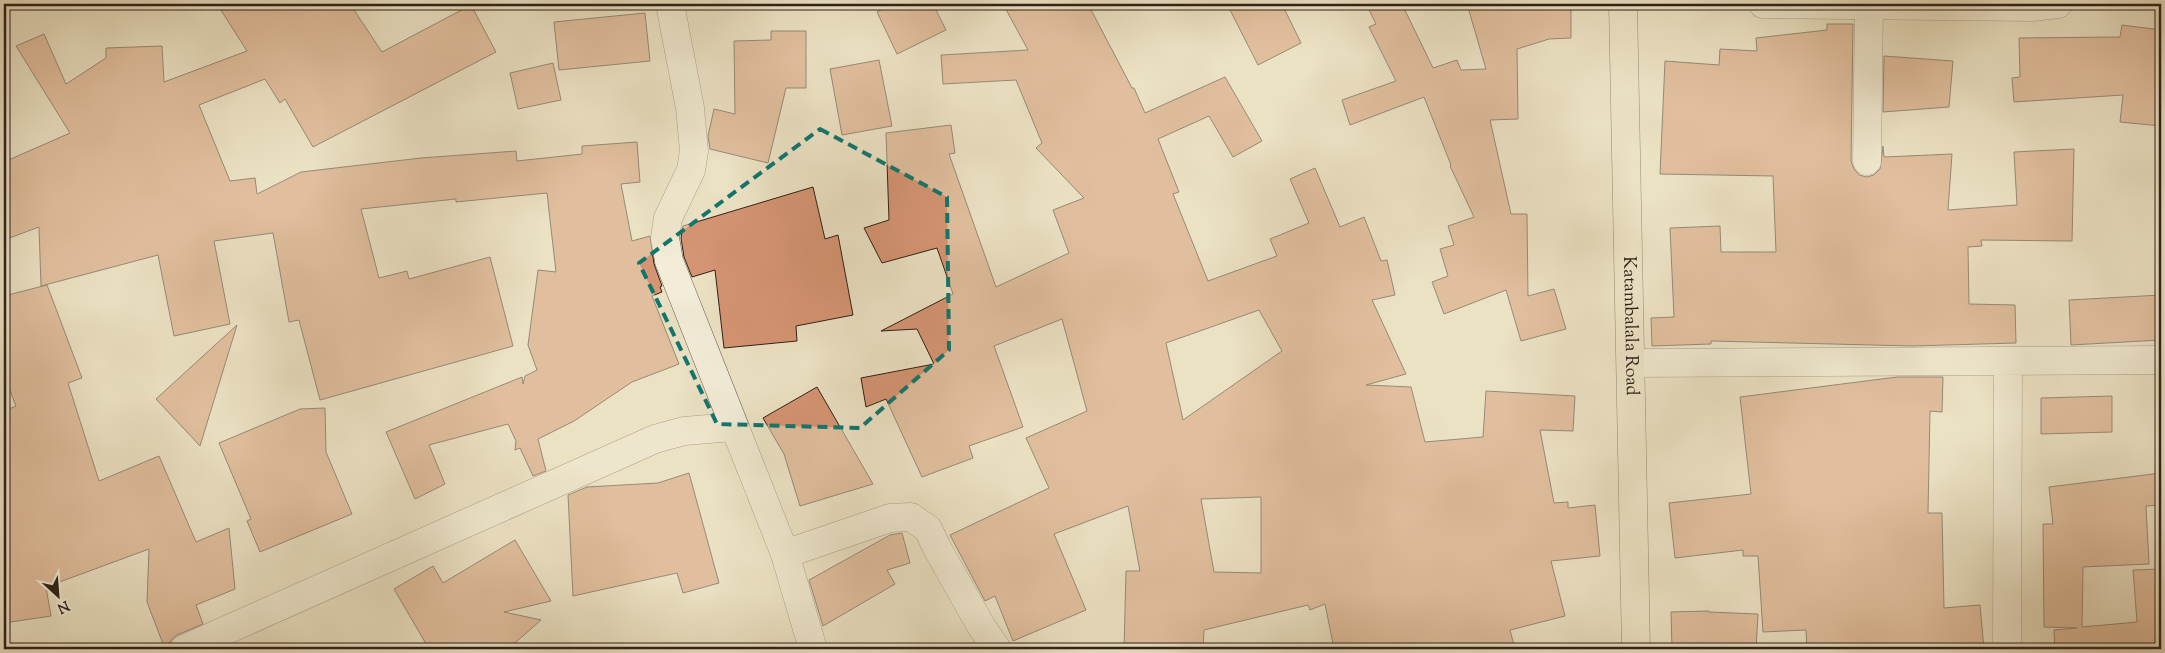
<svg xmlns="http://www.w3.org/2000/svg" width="2165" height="653" font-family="'Sorts Mill Goudy',serif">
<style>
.building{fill:#d59472;stroke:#2d2119;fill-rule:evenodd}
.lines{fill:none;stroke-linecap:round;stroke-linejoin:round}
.minor-casing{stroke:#5c5144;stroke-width:29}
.major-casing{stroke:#2d2119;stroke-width:29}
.minor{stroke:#f2ecd8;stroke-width:28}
.major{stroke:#ebe1c3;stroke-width:28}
.marked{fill:none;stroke:#0f766e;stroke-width:4;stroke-dasharray:10 6;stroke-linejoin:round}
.labels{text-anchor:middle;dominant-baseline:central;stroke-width:4.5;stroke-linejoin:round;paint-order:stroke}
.street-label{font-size:18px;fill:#2d2119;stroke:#f2ecd8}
</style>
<rect width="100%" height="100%" fill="#ebe1c3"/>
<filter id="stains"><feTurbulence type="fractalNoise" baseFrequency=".004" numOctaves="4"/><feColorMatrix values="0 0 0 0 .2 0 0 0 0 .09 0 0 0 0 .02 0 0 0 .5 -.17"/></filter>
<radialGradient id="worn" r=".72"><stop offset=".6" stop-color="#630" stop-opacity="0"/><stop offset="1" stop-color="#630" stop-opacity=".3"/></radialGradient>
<path class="building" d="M 217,4 L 350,4 L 382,52 L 471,5 L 496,52 L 313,147 L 285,99 L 280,103 L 265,79 L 199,105 L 230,181 L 255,178 L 257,194 L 301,172 L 421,158 L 516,151 L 517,161 L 582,154 L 582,146 L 637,142 L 640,182 L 621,184 L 632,241 L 650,236 L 654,264 L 662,286 L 660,287 L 662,292 L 652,296 L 679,364 L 632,382 L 574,421 L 538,439 L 546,471 L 533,476 L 520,448 L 515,450 L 516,441 L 508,424 L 429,445 L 445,484 L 415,499 L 386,432 L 522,377 L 523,384 L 525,376 L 537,370 L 528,345 L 538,270 L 556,272 L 547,193 L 456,202 L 456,199 L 361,209 L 379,278 L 407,271 L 409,279 L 490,257 L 513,346 L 320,400 L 299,320 L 289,322 L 273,233 L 214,241 L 230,324 L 174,336 L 158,255 L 41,286 L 39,227 L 4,240 L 4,162 L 70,133 L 16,46 L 44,34 L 66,84 L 106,58 L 106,48 L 162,46 L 164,82 L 247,51 Z
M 893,4 L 933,4 L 946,30 L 897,54 L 877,12 Z
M 1003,4 L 1088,4 L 1132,88 L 1134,88 L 1145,113 L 1225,77 L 1262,141 L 1233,157 L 1209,116 L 1158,139 L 1179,192 L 1173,194 L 1208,281 L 1277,256 L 1270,239 L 1309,223 L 1290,179 L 1315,168 L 1340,227 L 1364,217 L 1381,261 L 1387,260 L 1395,295 L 1372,300 L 1406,374 L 1366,385 L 1411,387 L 1425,442 L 1483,437 L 1486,391 L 1575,396 L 1573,431 L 1540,430 L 1554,503 L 1568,502 L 1568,508 L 1595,505 L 1600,556 L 1551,561 L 1565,616 L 1510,630 L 1515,649 L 1334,649 L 1325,604 L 1310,610 L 1308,605 L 1204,630 L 1203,649 L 1124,649 L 1126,571 L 1140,571 L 1128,506 L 1054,534 L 1086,610 L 1013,641 L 995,596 L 985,601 L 950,535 L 1049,488 L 1026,438 L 1087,411 L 1062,319 L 994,346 L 1023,427 L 969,446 L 973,458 L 922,477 L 886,399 L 866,407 L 861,378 L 934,364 L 917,329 L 881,331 L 953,294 L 937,248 L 882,263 L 864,228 L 889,220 L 886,133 L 951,125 L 955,153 L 949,154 L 996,287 L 1069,253 L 1053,210 L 1084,198 L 1036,148 L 1042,143 L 1016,80 L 943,84 L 941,55 L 1028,50 ZM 1259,310 L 1282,351 L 1183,420 L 1166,343 ZM 1261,497 L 1261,573 L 1214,572 L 1201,499 Z
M 1227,4 L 1282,4 L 1301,43 L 1258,65 Z
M 1366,4 L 1402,4 L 1433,68 L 1457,60 L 1461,70 L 1486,69 L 1467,4 L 1571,4 L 1571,38 L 1549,39 L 1517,49 L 1518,119 L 1490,120 L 1511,214 L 1527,214 L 1528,296 L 1554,289 L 1566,329 L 1521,341 L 1506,290 L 1444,314 L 1432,282 L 1448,276 L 1440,249 L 1454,245 L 1448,226 L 1474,217 L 1450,166 L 1451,165 L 1424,97 L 1350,125 L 1342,100 L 1396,81 L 1369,27 L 1376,24 Z
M 645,13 L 650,61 L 559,70 L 554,22 Z
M 1827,24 L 1853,24 L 1851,161 L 1854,169 L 1859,175 L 1867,177 L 1874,175 L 1880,169 L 1883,146 L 1884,157 L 1952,154 L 1948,210 L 2017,205 L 2014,152 L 2074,149 L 2072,241 L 1981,240 L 1982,246 L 1968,247 L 1969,304 L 2015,305 L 2016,343 L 1912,346 L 1711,341 L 1711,344 L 1652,346 L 1651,318 L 1674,317 L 1670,228 L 1720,226 L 1721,252 L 1776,252 L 1773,176 L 1660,174 L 1665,61 L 1719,65 L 1720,49 L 1757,51 L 1756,38 L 1827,30 Z
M 2122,25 L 2161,30 L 2161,126 L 2120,122 L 2123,95 L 2014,102 L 2012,78 L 2020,77 L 2019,38 L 2120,37 Z
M 771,31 L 806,31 L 806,88 L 786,88 L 768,163 L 710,149 L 708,136 L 714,109 L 735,114 L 734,41 L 771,40 Z
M 1884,56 L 1953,61 L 1949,107 L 1883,112 Z
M 879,60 L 892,126 L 842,135 L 830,69 Z
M 553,63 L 561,100 L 518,109 L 510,73 Z
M 813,187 L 825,239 L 838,235 L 853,315 L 796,326 L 797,341 L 724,348 L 715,270 L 692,277 L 684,257 L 681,238 L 683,226 Z
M 47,285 L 82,378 L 68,383 L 99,481 L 159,456 L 196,542 L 229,528 L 235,589 L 196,605 L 203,624 L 177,635 L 171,640 L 169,649 L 165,649 L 147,602 L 149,549 L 46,587 L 51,616 L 4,623 L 4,411 L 16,406 L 4,375 L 4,296 Z
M 2161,295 L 2161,340 L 2071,345 L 2069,300 Z
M 237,325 L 200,446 L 156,399 Z
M 1897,377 L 1943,377 L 1942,412 L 1930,411 L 1928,513 L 1942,513 L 1944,608 L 1980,605 L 1984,649 L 1807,649 L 1806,630 L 1763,632 L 1758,556 L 1743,556 L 1743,550 L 1675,558 L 1669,503 L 1751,494 L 1740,397 Z
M 817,387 L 873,484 L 800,506 L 784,454 L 763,418 Z
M 2112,396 L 2112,432 L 2041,434 L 2041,398 Z
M 325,408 L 326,452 L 352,514 L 260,552 L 247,521 L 251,519 L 219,443 L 300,409 Z
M 689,473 L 719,583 L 683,593 L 677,573 L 573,596 L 568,495 L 587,487 L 658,483 Z
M 2161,473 L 2161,505 L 2146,506 L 2149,564 L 2083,567 L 2082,627 L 2137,622 L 2133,570 L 2161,569 L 2161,649 L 2055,649 L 2054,630 L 2077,628 L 2044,627 L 2043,524 L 2053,524 L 2049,487 Z
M 902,533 L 910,563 L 887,570 L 895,584 L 823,626 L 809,580 L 890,535 Z
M 515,540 L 551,601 L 504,612 L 541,620 L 508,649 L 429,649 L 394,589 L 433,566 L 443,583 Z
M 1709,611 L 1709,612 L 1758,614 L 1756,649 L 1672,649 L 1671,612 Z"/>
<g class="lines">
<g class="minor-casing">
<path id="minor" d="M 670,4 L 690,108 L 694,151 L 691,170 L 668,218 L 665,238 L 669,261 L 785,554 L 813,649
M 1763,4 L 2032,7 L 2058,4
M 1867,161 L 1869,4
M 1631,363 L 2161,360
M 785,554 L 890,518 L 911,517 L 928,529 L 937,548 L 981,626 L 997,649
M 184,649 L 655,439 L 684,431 L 733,427
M 2007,649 L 2008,361"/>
</g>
<g class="major-casing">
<g id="major">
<path id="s1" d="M 1623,4 L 1636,649"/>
</g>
</g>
<use href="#minor" class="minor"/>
<use href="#major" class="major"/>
</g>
<path d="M0 0H2165V653H0ZM 820,129 L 947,197 L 949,350 L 860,428 L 717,424 L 639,263 Z" fill="#ebe1c3" fill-opacity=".55" fill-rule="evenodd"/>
<path class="marked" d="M 820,129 L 947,197 L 949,350 L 860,428 L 717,424 L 639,263 Z"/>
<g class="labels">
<g class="street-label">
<text stroke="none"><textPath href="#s1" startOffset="322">Katambalala Road</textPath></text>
</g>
</g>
<rect width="2165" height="653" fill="none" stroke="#ebe1c3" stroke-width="20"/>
<rect x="5" y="5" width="2155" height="643" fill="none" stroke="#2d2119" stroke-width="2.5"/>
<rect x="10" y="10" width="2145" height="633" fill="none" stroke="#2d2119"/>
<g transform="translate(58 596) rotate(154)" stroke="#f2ecd8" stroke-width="4" paint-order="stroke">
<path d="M0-4L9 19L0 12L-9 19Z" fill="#2d2119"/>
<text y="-8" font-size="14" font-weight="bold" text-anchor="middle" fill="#2d2119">N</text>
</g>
<rect width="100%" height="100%" filter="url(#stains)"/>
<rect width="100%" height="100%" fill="url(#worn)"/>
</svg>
